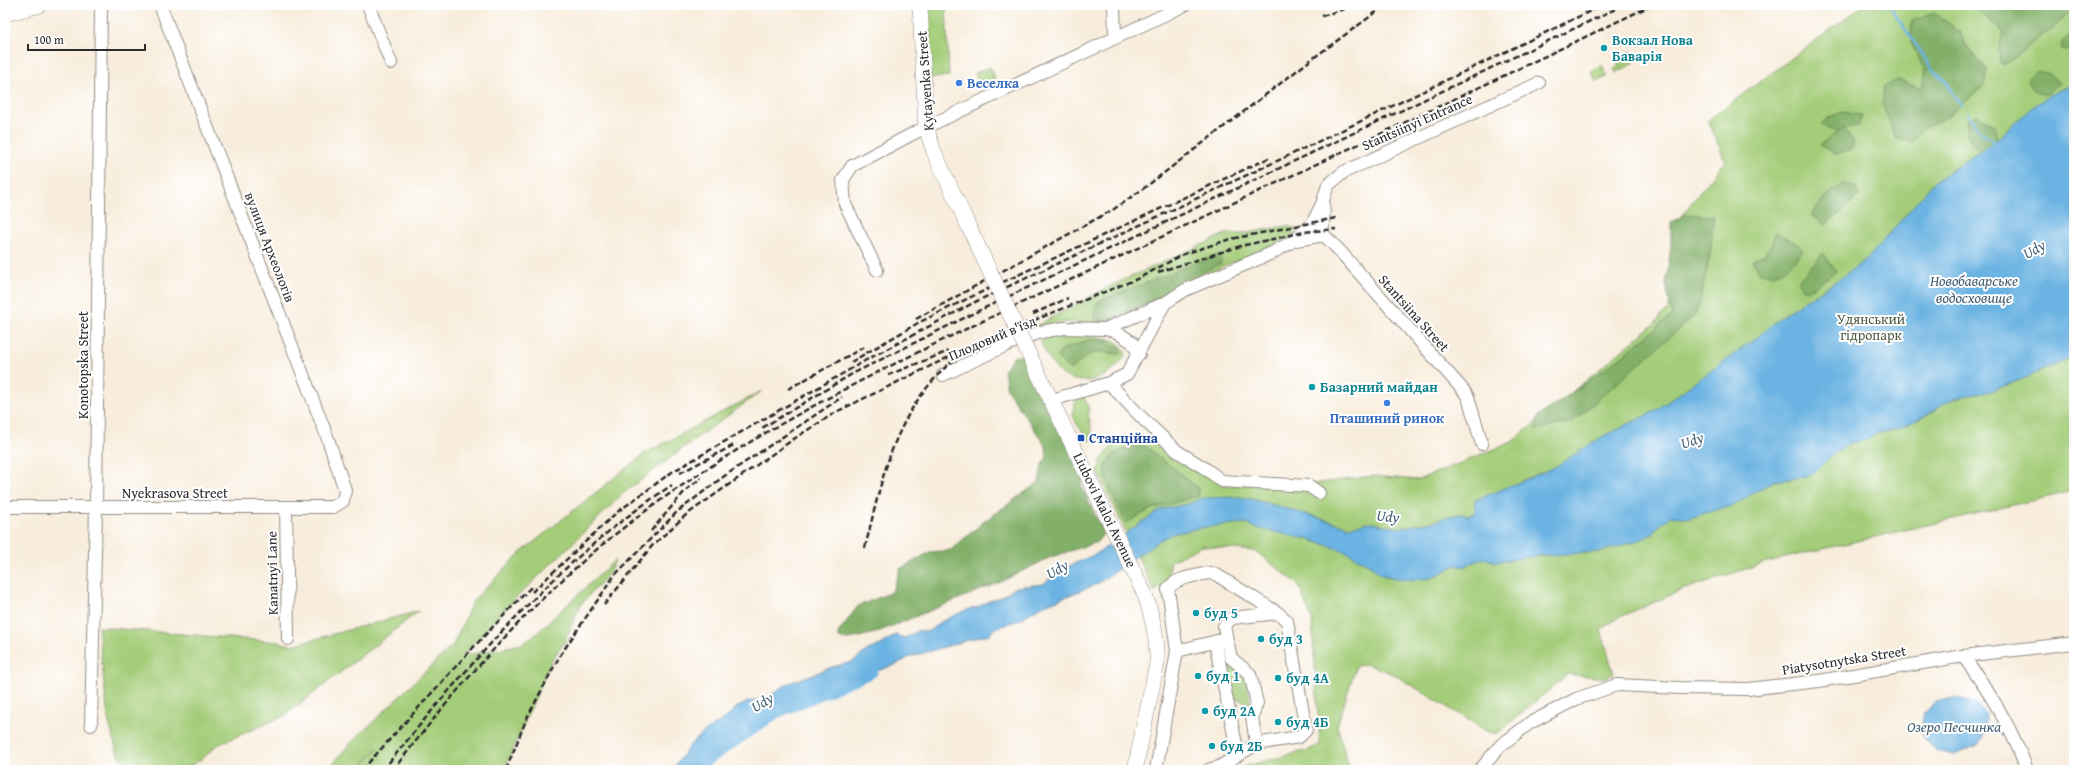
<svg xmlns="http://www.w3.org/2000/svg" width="2079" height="775" font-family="'Gentium Book Plus',serif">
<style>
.green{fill:#a4cd79;stroke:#687c52}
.forest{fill:#83b069;stroke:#576e4a}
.water{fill:#6ab3e2;stroke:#4a6f86}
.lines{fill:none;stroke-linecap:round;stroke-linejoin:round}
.stream{stroke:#6ab3e2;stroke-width:2.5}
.river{stroke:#6ab3e2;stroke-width:14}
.minor-casing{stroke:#928c84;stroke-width:14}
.major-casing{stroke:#928c84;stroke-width:16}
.minor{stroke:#fff;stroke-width:12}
.major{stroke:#fff;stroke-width:15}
.rail{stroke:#2b2b2b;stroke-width:2.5;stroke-dasharray:6 3;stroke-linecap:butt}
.major-bridge-casing{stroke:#928c84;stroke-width:16;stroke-linecap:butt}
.major-bridge{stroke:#fff;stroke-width:15}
.culture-dot{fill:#0f9aa8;stroke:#fff;stroke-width:1.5}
.shop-dot{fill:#3f7fe0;stroke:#fff;stroke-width:1.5}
.transit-dot{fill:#1a4fb4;stroke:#fff;stroke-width:1.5}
.labels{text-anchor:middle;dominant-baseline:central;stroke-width:4;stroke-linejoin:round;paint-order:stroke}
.culture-label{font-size:14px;font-weight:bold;fill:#0d838f;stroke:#fff;text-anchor:start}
.street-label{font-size:14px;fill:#2b2b2b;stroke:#fff}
.shop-label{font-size:14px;font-weight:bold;fill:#366cbe;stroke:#fff;text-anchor:start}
.park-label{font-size:14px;fill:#4f5c42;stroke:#fff}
.transit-label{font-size:14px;font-weight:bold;fill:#164399;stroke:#fff;text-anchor:start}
.water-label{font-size:15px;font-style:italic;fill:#446174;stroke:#fff}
</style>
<rect width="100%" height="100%" fill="#fff"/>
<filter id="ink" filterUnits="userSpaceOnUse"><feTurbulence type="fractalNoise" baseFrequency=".025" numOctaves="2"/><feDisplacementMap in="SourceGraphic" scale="8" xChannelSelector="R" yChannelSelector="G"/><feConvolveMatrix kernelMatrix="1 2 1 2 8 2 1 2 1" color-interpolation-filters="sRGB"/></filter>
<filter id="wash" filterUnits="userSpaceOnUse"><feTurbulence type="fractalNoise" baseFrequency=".012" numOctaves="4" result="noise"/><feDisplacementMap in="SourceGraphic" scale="16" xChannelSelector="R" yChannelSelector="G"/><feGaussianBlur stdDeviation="0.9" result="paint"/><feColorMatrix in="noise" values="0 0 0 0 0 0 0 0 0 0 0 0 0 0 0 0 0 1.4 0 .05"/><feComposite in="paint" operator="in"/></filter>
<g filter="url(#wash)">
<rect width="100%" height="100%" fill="#f8eddc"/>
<path class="green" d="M 926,5 L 946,5 L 949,76 L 931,78 Z
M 1864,5 L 2074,5 L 2074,491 L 1767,562 L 1682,590 L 1613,620 L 1601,630 L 1614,674 L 1604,678 L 1568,674 L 1498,733 L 1490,733 L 1393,674 L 1367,664 L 1356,666 L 1337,726 L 1350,770 L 1231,770 L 1308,750 L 1320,745 L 1312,620 L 1298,584 L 1255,551 L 1202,546 L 1171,561 L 1166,585 L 1154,591 L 1098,473 L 1101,460 L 1115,443 L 1115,440 L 1132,436 L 1150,437 L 1223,485 L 1312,484 L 1373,476 L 1418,480 L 1512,442 L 1654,324 L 1669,307 L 1677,221 L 1725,161 L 1708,120 Z
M 1631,51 L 1634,63 L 1616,73 L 1614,69 L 1619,66 L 1616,59 Z
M 1602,65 L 1607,77 L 1596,82 L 1591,71 Z
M 990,67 L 995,78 L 981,86 L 975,73 Z
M 1287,226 L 1296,229 L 1290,238 L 1228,264 L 1162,298 L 1098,325 L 1069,322 L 1034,327 L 1110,286 L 1228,233 L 1240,234 Z
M 1073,336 C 1091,337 1119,333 1126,354 C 1113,375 1089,389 1065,376 C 1051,368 1045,351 1039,337 Z
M 762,391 L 691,442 L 625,492 L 511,603 L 462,656 L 522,644 L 536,634 L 615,560 L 609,574 L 580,605 L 565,642 L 552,659 L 504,770 L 359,770 L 378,748 L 358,770 L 328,770 L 347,747 L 453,645 L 473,601 L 519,554 L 644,454 Z
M 1083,395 L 1089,409 L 1088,415 C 1091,422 1092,433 1090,441 C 1086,439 1085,435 1082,431 C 1072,419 1069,409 1080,396 Z
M 419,611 L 286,715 L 217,745 L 203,758 L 183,770 L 130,770 L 118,755 L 108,719 L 98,627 L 278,642 L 293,645 Z
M 1229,665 L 1246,675 L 1251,704 L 1233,697 Z"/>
<path class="forest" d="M 1976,5 L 2069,5 L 2072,8 L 2053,29 L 2041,36 L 2005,65 L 2000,63 L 1999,47 L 2004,33 L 1978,10 Z
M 1934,13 L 1959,31 L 1968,49 L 1987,69 L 1984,86 L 1945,118 L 1921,130 L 1912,143 L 1896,138 L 1882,104 L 1884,86 L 1898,80 L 1922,89 L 1925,71 L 1911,43 L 1912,21 Z
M 2074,34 L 2074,52 L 2061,50 L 2062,42 Z
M 2036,71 L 2047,73 L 2059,82 L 2058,84 C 2055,86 2052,91 2048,93 C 2039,98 2030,86 2027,79 Z
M 1842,112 L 1862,115 L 1858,126 L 1843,129 L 1854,142 L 1852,149 L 1835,154 L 1820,145 L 1842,129 L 1833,131 L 1821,125 L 1826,119 Z
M 1978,115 L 1993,124 L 1998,139 L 1981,152 C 1970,142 1964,134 1967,119 Z
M 1843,184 L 1855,186 L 1859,196 L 1826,225 L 1811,215 L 1825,197 Z
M 1686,214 L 1714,216 L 1710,254 L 1699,305 L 1694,316 L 1572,422 L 1535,430 L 1539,415 C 1585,385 1630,351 1672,315 L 1666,284 L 1671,246 L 1671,222 Z
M 1776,232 C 1786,240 1795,240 1803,250 C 1792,265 1780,278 1760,273 L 1752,260 C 1769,254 1770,248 1776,232 Z
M 1823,253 L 1836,271 L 1808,291 L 1801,288 L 1799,280 Z
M 1220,255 L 1222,263 L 1207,270 L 1181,288 L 1109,320 L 1095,321 L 1093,314 L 1098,302 C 1116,293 1134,288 1153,280 C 1175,272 1196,261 1220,255 Z
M 1091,339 L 1108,341 L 1120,348 L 1122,353 L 1119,355 C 1094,347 1088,355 1070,370 L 1057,357 L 1062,350 Z
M 1022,355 L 1084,477 L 1081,485 L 1104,533 L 1097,542 L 1049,558 L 998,583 L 875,633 L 846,640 L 839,638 L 838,633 L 858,606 L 892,592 L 900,569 L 930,552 L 951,550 L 982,523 L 1039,482 L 1042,464 L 1047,457 L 1046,446 L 1007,390 L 1004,370 L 1013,357 Z
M 1144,445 L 1198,488 L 1199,496 L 1151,509 L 1126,523 C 1109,485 1082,454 1144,445 Z"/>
<path class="water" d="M 2074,83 L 2074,356 L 2028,377 L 1991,391 L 1954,398 L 1927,415 L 1898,429 L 1874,434 L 1868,440 L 1850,443 L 1830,457 L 1816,471 L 1806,477 L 1773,481 L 1733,506 L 1722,508 L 1690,518 L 1671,516 L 1659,526 L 1652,534 L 1640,540 L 1600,552 L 1536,556 L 1496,562 L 1484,558 L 1464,567 L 1456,565 L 1431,578 L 1412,580 L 1395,578 L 1382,575 L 1370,565 L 1345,551 L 1308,539 L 1256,528 L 1244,523 L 1199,528 L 1172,534 L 1160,540 L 1097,584 L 1040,607 L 1019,620 L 996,628 L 989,634 L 910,657 L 895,665 L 826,688 L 741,733 L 706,756 L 689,770 L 672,770 L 690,745 L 703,733 L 728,716 L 736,708 L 748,702 L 767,698 L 787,684 L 832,667 L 852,662 L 868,650 L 881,645 L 895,635 L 905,638 L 919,630 L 925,632 L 933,629 L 938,623 L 966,610 L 978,607 L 991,600 L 999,598 L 1016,587 L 1043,584 L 1062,569 L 1096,554 L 1161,509 L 1188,504 L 1203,498 L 1240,497 L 1256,500 L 1350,527 L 1368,522 L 1398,528 L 1432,522 L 1449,516 L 1461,514 L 1467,516 L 1476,513 L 1474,501 L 1555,467 L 1602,437 L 1655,411 L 1755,339 L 1790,310 L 1840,279 L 1869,257 L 1935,181 L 1994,142 L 2030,109 L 2050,95 Z
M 1956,697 L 1975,703 L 1986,714 L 1986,731 L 1978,745 L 1954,755 L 1937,751 L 1925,741 L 1921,728 L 1924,712 L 1936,702 Z"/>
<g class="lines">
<path class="stream" d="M 1889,5 L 1933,70 L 1945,80 L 1961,105
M 1967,113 L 1978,129 L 1994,142"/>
<path class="river" d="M 690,770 L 775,712 L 871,671"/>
</g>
</g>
<g filter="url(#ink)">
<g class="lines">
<g class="minor-casing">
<path id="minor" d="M 368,5 L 391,63
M 1114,5 L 1115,38
M 1323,205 C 1326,216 1320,225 1324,235
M 1296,240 L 1324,235 L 1338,249 L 1464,391 L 1468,397 L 1482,444
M 877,270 L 845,204 L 843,180 L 852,166 L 918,131 L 1185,5
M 1105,329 L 1165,303
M 943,375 L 1009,344 L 1041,332 L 1064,328 L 1105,329 L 1115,331 L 1132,342 L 1139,354
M 1109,383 L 1141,417 L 1177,451 L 1206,469 L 1222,481 L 1309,486 L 1319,493
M 1052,400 L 1109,383 L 1127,374 L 1165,303 L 1185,290 L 1272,253 L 1295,240 L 1312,224 L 1322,204 L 1328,185 L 1344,172 L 1539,83
M 5,507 L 333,507 L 343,501 L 345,490 L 328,439 L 160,5
M 286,507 L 288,639
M 1215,642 L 1238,754
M 1177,651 L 1221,640
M 1963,656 C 1990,692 2012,728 2027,770
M 91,725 L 96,508 L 101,5
M 1156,770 L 1177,651 L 1168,589 C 1177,577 1196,576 1209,573 L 1215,574 L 1278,613 L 1287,621 L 1306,730 L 1299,737 L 1256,744 L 1252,716 L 1257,703 L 1250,674 L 1231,658 L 1224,626 L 1232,618 L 1278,613
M 1208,770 L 1219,767 L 1256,744
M 1480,770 L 1500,746 L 1530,723 L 1576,699 L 1617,685 L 1680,688 L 1748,689 L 1819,681 L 1963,656 L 2074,643"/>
</g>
<g class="major-casing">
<path id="major" d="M 920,5 L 926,127 L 934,152 L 966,221
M 5,14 L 40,5
M 1035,367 L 1145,595 C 1153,618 1158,639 1157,663 L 1135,770"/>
</g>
<use href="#minor" class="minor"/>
<use href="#major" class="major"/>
<path class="rail" d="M 1322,16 L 1357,5
M 1158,272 L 1241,246 L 1304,232 L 1336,229
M 1033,314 L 1068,298
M 916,319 L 1114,209 L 1147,186 L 1312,59 L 1386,5
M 851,362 L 918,323 L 973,296 L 1271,157
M 888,375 L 949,351
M 788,389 L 866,346
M 762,428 L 852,374 L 978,311 L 1624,5
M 680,473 L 736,444
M 651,531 L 685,491 L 701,478
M 865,548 C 884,471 894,410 958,356
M 532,592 L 616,513 L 672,472 L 868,359 L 975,302 L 1307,147 L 1603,5
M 604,605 L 652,546 L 686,515 L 798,436 L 838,411 L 982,341 L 1137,279 L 1184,254 L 1231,239 L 1336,218
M 362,770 L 468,653 L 533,585
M 383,770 C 468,665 558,560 672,485
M 393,770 C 463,680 539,592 631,522 C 768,418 928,347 1083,274 C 1273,184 1463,96 1652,5
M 506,770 L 526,720 L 559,657 L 614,576 L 677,512 L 723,477 L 842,397"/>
<g class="major-bridge-casing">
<path id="major-bridge" d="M 966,221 L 1035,367"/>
</g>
<use href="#major-bridge" class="major-bridge"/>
</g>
</g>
<g class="culture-dot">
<circle cx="1604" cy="48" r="4"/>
<circle cx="1312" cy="387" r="4"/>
<circle cx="1196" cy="613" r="4"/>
<circle cx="1261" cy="639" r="4"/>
<circle cx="1198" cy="676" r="4"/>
<circle cx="1278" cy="678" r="4"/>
<circle cx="1205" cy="711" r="4"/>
<circle cx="1278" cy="722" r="4"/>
<circle cx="1212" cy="746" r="4"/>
</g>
<g class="shop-dot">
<circle cx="959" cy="83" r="4"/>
<circle cx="1387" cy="403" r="4"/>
</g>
<rect class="transit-dot" x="1077" y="434" width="8" height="8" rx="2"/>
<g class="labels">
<g class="culture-label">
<text x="1612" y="40">Вокзал Нова<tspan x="1612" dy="16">Баварія</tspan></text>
<text x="1320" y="387">Базарний майдан</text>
<text x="1204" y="613">буд 5</text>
<text x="1269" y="639">буд 3</text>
<text x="1206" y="676">буд 1</text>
<text x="1286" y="678">буд 4А</text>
<text x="1213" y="711">буд 2А</text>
<text x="1286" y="722">буд 4Б</text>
<text x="1220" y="746">буд 2Б</text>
</g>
<g class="street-label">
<text transform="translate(925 81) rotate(-94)">Kytayenka Street</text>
<text transform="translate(1417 122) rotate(-24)">Stantsiinyi Entrance</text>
<text transform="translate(270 247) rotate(69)">вулиця Археологів</text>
<text transform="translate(1414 313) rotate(48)">Stantsiina Street</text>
<text transform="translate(992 338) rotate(-23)">Плодовий в'їзд</text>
<text transform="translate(83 365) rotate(-90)">Konotopska Street</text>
<text x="175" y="493">Nyekrasova Street</text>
<text transform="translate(1105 510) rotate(64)">Liubovi Maloi Avenue</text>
<text transform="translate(272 573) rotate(-91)">Kanatnyi Lane</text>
<text transform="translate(1844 660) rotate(-9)">Piatysotnytska Street</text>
</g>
<g class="shop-label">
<text x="967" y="83">Веселка</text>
<text x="1387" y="418" text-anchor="middle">Пташиний ринок</text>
</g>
<g class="park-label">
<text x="1871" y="319">Удянський<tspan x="1871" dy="16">гідропарк</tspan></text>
</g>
<g class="transit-label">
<text x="1089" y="438">Станційна</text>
</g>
<g class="water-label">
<text transform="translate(2034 249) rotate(-30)">Udy</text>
<text x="1974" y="280">Новобаварське<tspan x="1974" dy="17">водосховище</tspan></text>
<text transform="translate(1692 440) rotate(-19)">Udy</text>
<text transform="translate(1388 516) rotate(6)">Udy</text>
<text transform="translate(1057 569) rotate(-30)">Udy</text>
<text transform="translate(762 702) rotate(-31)">Udy</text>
<text x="1954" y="726">Озеро Песчинка</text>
</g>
</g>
<rect width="2079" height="775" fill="none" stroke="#fff" stroke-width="20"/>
<path d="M28 44v6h117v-6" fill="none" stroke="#2b2b2b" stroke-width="2"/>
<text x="34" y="44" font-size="12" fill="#2b2b2b" stroke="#ffffff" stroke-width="3" paint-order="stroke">100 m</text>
</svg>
